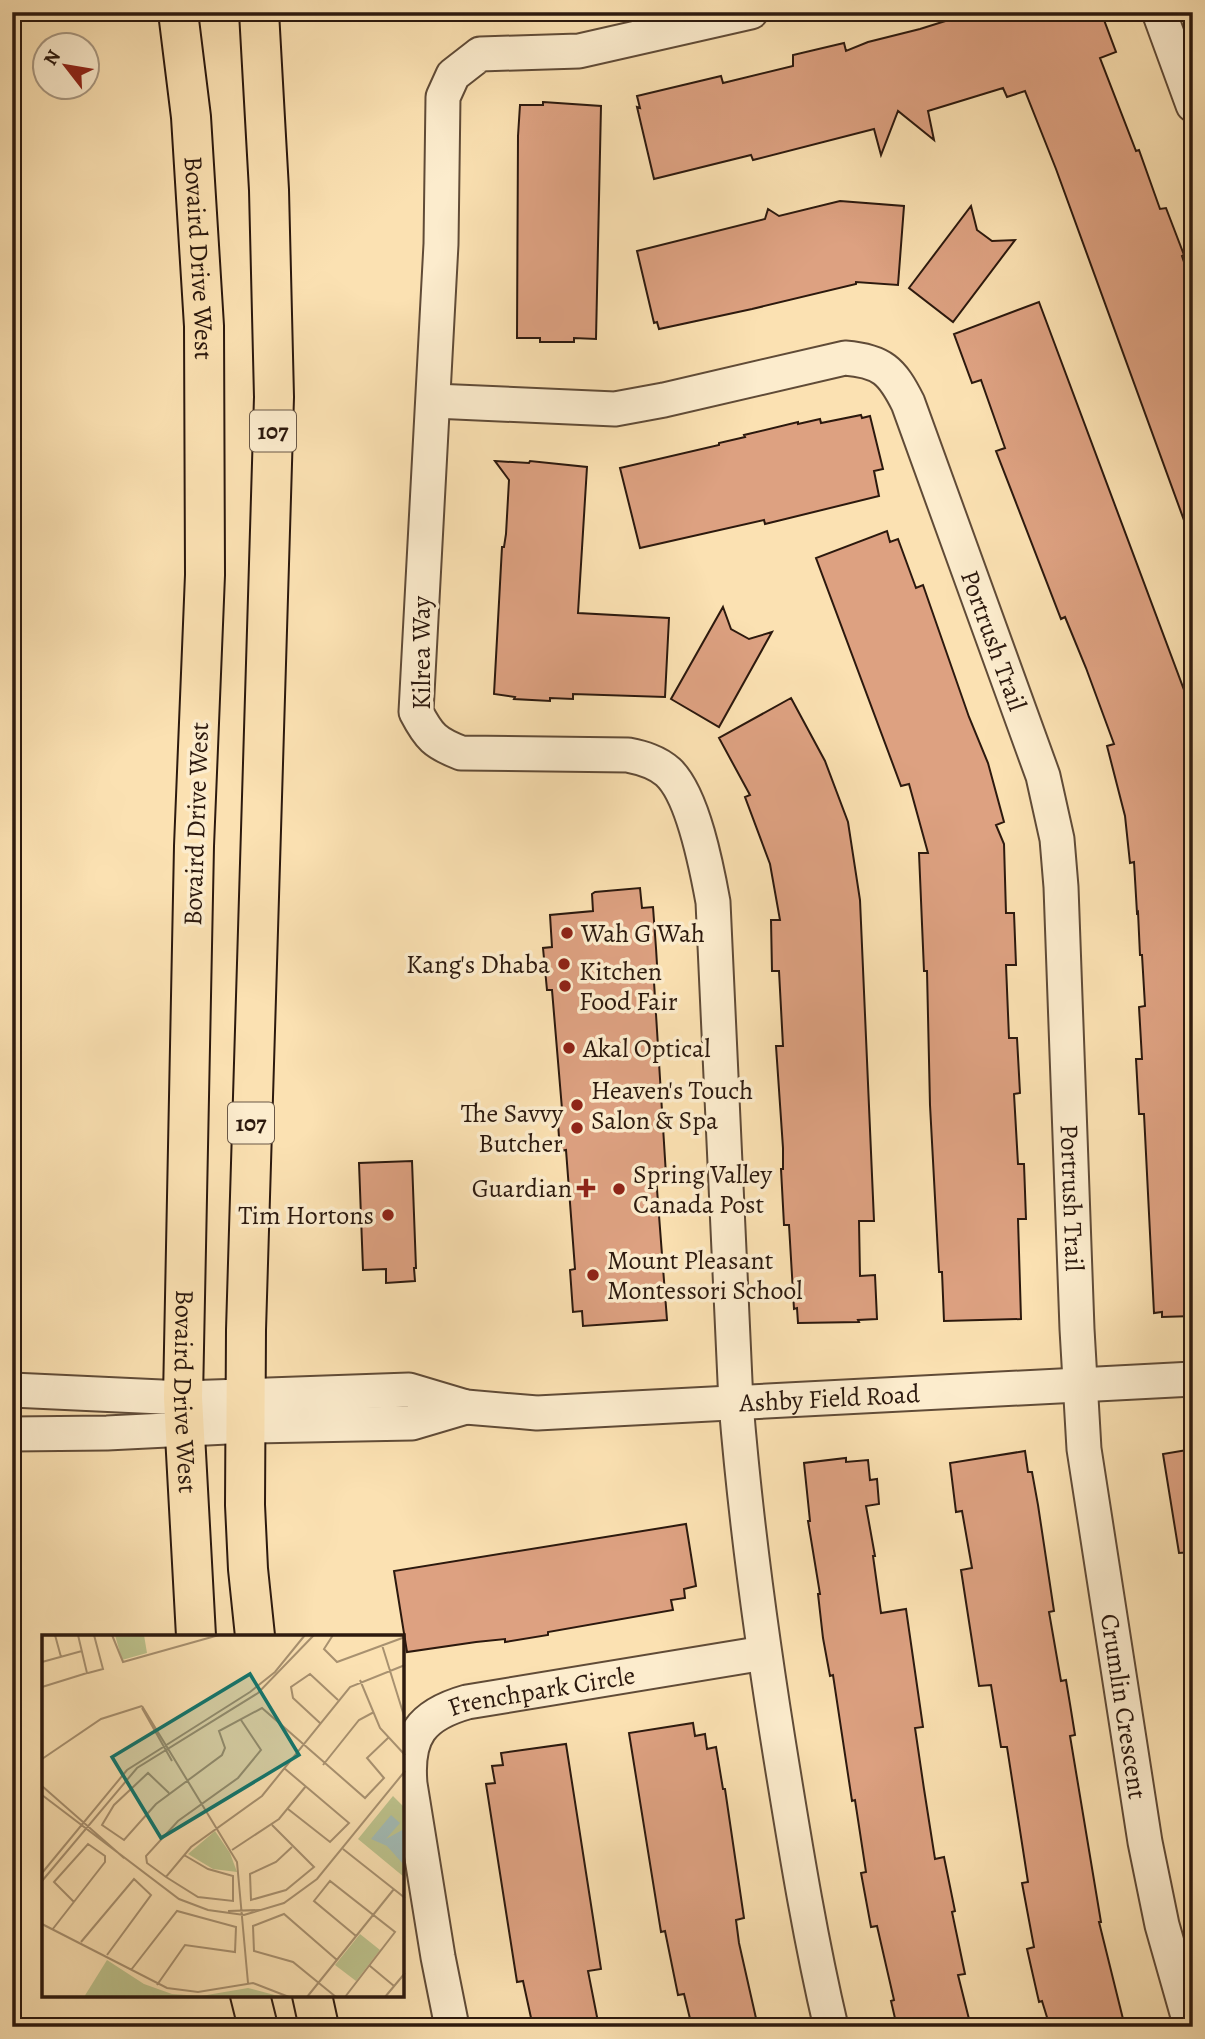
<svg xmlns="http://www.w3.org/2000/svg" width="1205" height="2039" font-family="Alegreya,serif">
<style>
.building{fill:#dda181;stroke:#2c190e;stroke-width:2}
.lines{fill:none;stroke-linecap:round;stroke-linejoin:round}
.minor-casing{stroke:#604b37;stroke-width:37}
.major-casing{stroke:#2c190e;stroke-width:42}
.minor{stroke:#fceccd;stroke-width:33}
.major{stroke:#fbe1b2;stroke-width:38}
.poi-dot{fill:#8f2418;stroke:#fceccd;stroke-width:2.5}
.labels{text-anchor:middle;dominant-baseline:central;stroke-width:7;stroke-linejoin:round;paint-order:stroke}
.shield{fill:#fceccd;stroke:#6a5847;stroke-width:2}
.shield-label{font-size:24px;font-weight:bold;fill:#2c190e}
.street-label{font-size:26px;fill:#2c190e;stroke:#fceccd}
.poi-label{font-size:26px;fill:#2c190e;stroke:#fceccd;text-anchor:start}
.inset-road{fill:none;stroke:#a89170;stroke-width:2}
.view{fill:#0f766e;fill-opacity:0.15;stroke:#0f766e;stroke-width:3.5}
.inset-edge{fill:none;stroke:#2c190e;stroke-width:3.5}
</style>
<rect width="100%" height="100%" fill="#fbe1b2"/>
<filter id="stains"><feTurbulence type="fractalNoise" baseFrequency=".00286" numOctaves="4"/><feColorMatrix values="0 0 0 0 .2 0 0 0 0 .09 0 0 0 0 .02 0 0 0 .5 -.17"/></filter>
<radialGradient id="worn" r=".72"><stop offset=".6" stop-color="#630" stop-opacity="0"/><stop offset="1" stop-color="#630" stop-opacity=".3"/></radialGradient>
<path class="building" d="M 974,12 L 1101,12 L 1116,52 L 1100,58 L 1136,151 L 1139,150 L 1160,209 L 1166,208 L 1184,255 L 1182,256 L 1189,277 L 1186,278 L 1193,296 L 1193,534 L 1189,534 L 1056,169 L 1025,91 L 1007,97 L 1003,88 L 928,111 L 934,140 L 898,111 L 881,155 L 874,129 L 753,160 L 751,155 L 654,179 L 637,107 L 640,108 L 637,96 L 721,76 L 723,83 L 793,66 L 793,55 L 844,43 L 846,51 L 868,42 L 920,29 Z
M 543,102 L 601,106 L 596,339 L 574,338 L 574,342 L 540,342 L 540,338 L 517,338 L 518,136 L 520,105 L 543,105 Z
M 840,201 L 904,206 L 898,285 L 856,282 L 856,284 L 752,309 L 659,329 L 657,322 L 654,323 L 637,251 L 765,219 L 768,209 L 779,216 Z
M 971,206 L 977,230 L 992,241 L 1015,240 L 953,322 L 909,288 Z
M 1039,302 L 1193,714 L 1193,1316 L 1162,1317 L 1162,1312 L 1154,1313 L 1144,1114 L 1139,1114 L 1136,1059 L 1142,1059 L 1139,1007 L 1145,1006 L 1142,955 L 1140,955 L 1138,912 L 1137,913 L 1134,862 L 1130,863 L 1125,816 L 1107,746 L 1114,744 L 1086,668 L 1065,617 L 1061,619 L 996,451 L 1005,448 L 981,380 L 972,383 L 954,334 Z
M 861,415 L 862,418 L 870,416 L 883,469 L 874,471 L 879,496 L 765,524 L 764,520 L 640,548 L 620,468 L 719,445 L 719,443 L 745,437 L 744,435 L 798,422 L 798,424 L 820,419 L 821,423 Z
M 495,461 L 529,463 L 530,461 L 587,467 L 578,613 L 669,618 L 665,697 L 573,694 L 573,699 L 550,698 L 550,701 L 514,699 L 515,697 L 494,694 L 502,547 L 504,547 L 506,534 L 509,480 Z
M 887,531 L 890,542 L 898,539 L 916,588 L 923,585 L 969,717 L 988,763 L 1004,822 L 996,825 L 1004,844 L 1006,913 L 1014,913 L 1016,965 L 1006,965 L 1009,1038 L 1017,1038 L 1020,1093 L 1014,1094 L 1018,1164 L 1024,1164 L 1026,1219 L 1018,1219 L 1021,1319 L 944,1321 L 942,1272 L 939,1272 L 930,1105 L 927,971 L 924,971 L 919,853 L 928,853 L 909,784 L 901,786 L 816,558 Z
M 723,607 L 731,629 L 749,639 L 772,632 L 719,727 L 671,699 Z
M 791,698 L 825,761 L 848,822 L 860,900 L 874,1221 L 859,1221 L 860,1276 L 875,1275 L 877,1319 L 858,1320 L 859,1322 L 798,1323 L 797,1308 L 794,1309 L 789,1225 L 784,1225 L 781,1169 L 783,1169 L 783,1148 L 776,1046 L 783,1046 L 779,971 L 772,971 L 771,920 L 780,920 L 770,864 L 745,797 L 750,795 L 719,738 Z
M 640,888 L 642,908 L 653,907 L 656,948 L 658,981 L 654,982 L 666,1175 L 656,1176 L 667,1320 L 583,1326 L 582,1311 L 573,1312 L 570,1270 L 575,1269 L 566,1150 L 560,1151 L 557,1109 L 562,1109 L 552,990 L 547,990 L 543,948 L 552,947 L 550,915 L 593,911 L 592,894 L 595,892 Z
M 412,1161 L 416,1268 L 414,1268 L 415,1281 L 386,1283 L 386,1269 L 363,1270 L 359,1163 Z
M 1193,1449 L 1193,1552 L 1179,1553 L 1163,1454 Z
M 1025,1451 L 1028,1472 L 1032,1472 L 1038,1505 L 1054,1611 L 1049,1612 L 1061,1681 L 1066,1680 L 1070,1704 L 1075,1735 L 1070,1736 L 1101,1922 L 1099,1922 L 1125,2027 L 1050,2027 L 1042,2001 L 1039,2002 L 1027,1949 L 1034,1947 L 1022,1883 L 1028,1882 L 1007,1747 L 1001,1747 L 991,1685 L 979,1686 L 961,1570 L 972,1568 L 962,1511 L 956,1512 L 950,1463 Z
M 846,1458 L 846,1462 L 868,1460 L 870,1480 L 877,1479 L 879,1504 L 866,1506 L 875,1556 L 873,1556 L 881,1613 L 906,1609 L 923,1727 L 915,1728 L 924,1789 L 935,1859 L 944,1857 L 955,1911 L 952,1912 L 965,1974 L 958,1975 L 971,2027 L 897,2027 L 891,2001 L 894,2000 L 877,1926 L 871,1927 L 861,1873 L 866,1872 L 855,1800 L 852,1801 L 833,1675 L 830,1676 L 823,1638 L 818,1594 L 820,1594 L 808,1521 L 810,1521 L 804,1463 Z
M 686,1524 L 696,1586 L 684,1589 L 685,1598 L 671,1600 L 673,1610 L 548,1632 L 548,1635 L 505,1642 L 505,1639 L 476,1642 L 407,1652 L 394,1571 Z
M 693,1723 L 695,1736 L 705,1734 L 707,1749 L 716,1747 L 723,1789 L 725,1789 L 744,1918 L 736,1920 L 739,1943 L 758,2027 L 692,2027 L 684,1994 L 678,1995 L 665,1931 L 661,1932 L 629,1733 Z
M 566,1744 L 601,1969 L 588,1971 L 599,2027 L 533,2027 L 523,1981 L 517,1982 L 486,1784 L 495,1783 L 492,1766 L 503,1765 L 501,1753 Z"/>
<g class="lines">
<g class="minor-casing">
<g id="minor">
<path d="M 751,12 L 579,51 L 480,54 L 453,75 L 443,97 L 441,244 L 416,712 C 429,737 435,743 461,753 L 628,755 C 643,758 657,762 668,772 C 693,795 707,869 713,902 L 736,1403 C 746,1527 763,1649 783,1771 C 797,1857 811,1942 831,2027"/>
<path d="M 1159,12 L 1193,105"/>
<path id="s1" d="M 434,401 L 615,409 L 664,400 L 845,358 C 882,361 892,371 908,403 L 1043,776 L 1057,839 L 1061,887 L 1077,1329 L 1084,1449 L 1145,1842 L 1162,1925 L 1191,2027"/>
<path id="s2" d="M 12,1390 L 183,1398 L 409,1390 L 466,1407 L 537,1413 L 1193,1379"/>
<path d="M 12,1434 L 107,1433 L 247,1426 L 412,1423 L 466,1407"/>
<path id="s3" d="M 452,2027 L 438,1957 L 410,1784 C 406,1736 421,1715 467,1702 L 764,1653"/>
</g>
</g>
<g class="major-casing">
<g id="major">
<path id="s4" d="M 178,12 L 191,117 L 204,326 L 205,575 L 194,846 L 183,1398 L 196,1636"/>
<path d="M 255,1636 L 248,1569 L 245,1505 L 246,1330 L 274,397 L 269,190 L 259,12"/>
<path d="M 250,1995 L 258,2027"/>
<path d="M 312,1995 L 319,2027"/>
</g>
</g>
<use href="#minor" class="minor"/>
<use href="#major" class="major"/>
</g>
<g class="poi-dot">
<circle cx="567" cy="933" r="7"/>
<circle cx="564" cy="964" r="7"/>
<circle cx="565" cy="986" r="7"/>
<circle cx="569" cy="1048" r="7"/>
<circle cx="577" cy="1105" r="7"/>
<circle cx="577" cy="1128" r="7"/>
<path d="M582.5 1177.5h7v7h7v7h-7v7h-7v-7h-7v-7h7z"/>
<circle cx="619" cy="1189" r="7"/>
<circle cx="388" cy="1215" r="7"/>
<circle cx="593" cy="1275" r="7"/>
</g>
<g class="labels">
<g class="shield">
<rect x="250" y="410.5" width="46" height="41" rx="5"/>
<rect x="228" y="1102.5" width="46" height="41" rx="5"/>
</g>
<g class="shield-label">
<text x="273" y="431">107</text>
<text x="251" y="1123">107</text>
</g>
<g class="street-label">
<text stroke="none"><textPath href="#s4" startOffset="247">Bovaird Drive West</textPath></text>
<text stroke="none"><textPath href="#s1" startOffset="752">Portrush Trail</textPath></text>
<text transform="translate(421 653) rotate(-90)">Kilrea Way</text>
<text transform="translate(196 824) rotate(-88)">Bovaird Drive West</text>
<text stroke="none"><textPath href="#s1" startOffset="1320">Portrush Trail</textPath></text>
<text stroke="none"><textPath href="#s4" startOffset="1381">Bovaird Drive West</textPath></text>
<text stroke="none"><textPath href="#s2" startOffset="821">Ashby Field Road</textPath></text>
<text stroke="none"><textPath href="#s3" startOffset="434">Frenchpark Circle</textPath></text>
<text stroke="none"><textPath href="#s1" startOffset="1832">Crumlin Crescent</textPath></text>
</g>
<g class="poi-label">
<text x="581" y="933">Wah G Wah</text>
<text x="550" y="964" text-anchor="end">Kang's Dhaba</text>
<text x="579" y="971">Kitchen<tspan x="579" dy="30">Food Fair</tspan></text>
<text x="583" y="1048">Akal Optical</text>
<text x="591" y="1090">Heaven's Touch<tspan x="591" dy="30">Salon &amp; Spa</tspan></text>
<text x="563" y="1113" text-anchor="end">The Savvy<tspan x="563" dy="30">Butcher</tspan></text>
<text x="633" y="1174">Spring Valley<tspan x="633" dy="30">Canada Post</tspan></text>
<text x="572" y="1188" text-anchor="end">Guardian</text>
<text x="374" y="1215" text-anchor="end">Tim Hortons</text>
<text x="607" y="1260">Mount Pleasant<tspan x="607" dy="30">Montessori School</tspan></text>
</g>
</g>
<g transform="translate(42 1635)">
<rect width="362" height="362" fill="#fbe1b2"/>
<path d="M 73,0 L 102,0 L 105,18 L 80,25 ZM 351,161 L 362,172 L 362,242 L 316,204 ZM 173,196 L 188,218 L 195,237 L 171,234 L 146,219 ZM 318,299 L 338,315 L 314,346 L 293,330 ZM 65,325 L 102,349 L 130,359 L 159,361 L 206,353 L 240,362 L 42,362 Z" fill="#bdc38d"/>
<path d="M 349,180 L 358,188 L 344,204 L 362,194 L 362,230 L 345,211 L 329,204 Z" fill="#a2bbb5"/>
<path class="inset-road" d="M 13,0 L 19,22M 70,0 L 81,27 L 177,0M 291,0 L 282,14 L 295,27 L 363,2M 340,10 L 363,84M 0,27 L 40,16M 46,38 L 61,34 L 52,0M 318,45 L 338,93 L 363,120M 0,52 L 45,38 L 36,0M 100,71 L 195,227 L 206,348M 100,73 L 130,126M 199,85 L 219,115 L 196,143 L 136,186 L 104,221 L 105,228 L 124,242 L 149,212 L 220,161 L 308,52 L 363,30M 278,88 L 251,63 L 249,52 L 268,39 L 296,65M 0,124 L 59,84 L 100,71M 281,130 L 317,85 L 332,77M 242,133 L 307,188 L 288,207 L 246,174M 0,151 L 82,223M 127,158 L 106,138 L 72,170 L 60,190 L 82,205 L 114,169 L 180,120 L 183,113 L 177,96 L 220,73 L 323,163 L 342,143 L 325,123 L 346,103M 0,160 L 137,264 L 166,275 L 202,280 L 242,268 L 275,244 L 363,136M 230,190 L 272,232 L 244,255 L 209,265 L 208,239 L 234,227 L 250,212M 301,214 L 363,263M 190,215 L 237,184 L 264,151M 0,238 L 85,135 L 208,57 L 233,37 L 263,0M 124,242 L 156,262 L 191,266 L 191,241 L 166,234 L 142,220M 0,246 L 95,133 L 216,58 L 272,0M 186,276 L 218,275M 0,289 L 125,353 L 156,357 L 211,348 L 247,362M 10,295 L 63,227 L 63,221 L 46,209 L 12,247 L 32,267M 39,307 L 92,244 L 109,260 L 65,320M 328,331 L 352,351M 89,335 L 135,276 L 194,292 L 193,317 L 143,310 L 115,350M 265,362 L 352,254M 294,362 L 251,327 L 212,316 L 211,291 L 242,279 L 295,325M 303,362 L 353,297 L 288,246 L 272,266 L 314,301M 343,362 L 363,338"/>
<path class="view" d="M 208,39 L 257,120 L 119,203 L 70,122 Z"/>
<rect width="362" height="362" class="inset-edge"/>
</g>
<rect width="1205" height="2039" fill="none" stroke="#fbe1b2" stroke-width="42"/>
<rect x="14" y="14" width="1177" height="2011" fill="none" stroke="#2c190e" stroke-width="3.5"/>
<rect x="21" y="21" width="1163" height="1997" fill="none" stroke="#2c190e" stroke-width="2"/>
<g transform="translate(66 66) rotate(301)"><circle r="33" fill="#fceccd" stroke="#a99881" stroke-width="2"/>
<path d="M0-5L12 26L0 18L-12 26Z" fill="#8f2418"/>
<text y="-10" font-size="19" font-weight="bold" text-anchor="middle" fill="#2c190e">N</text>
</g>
<rect width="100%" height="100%" filter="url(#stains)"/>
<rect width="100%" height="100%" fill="url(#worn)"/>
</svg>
